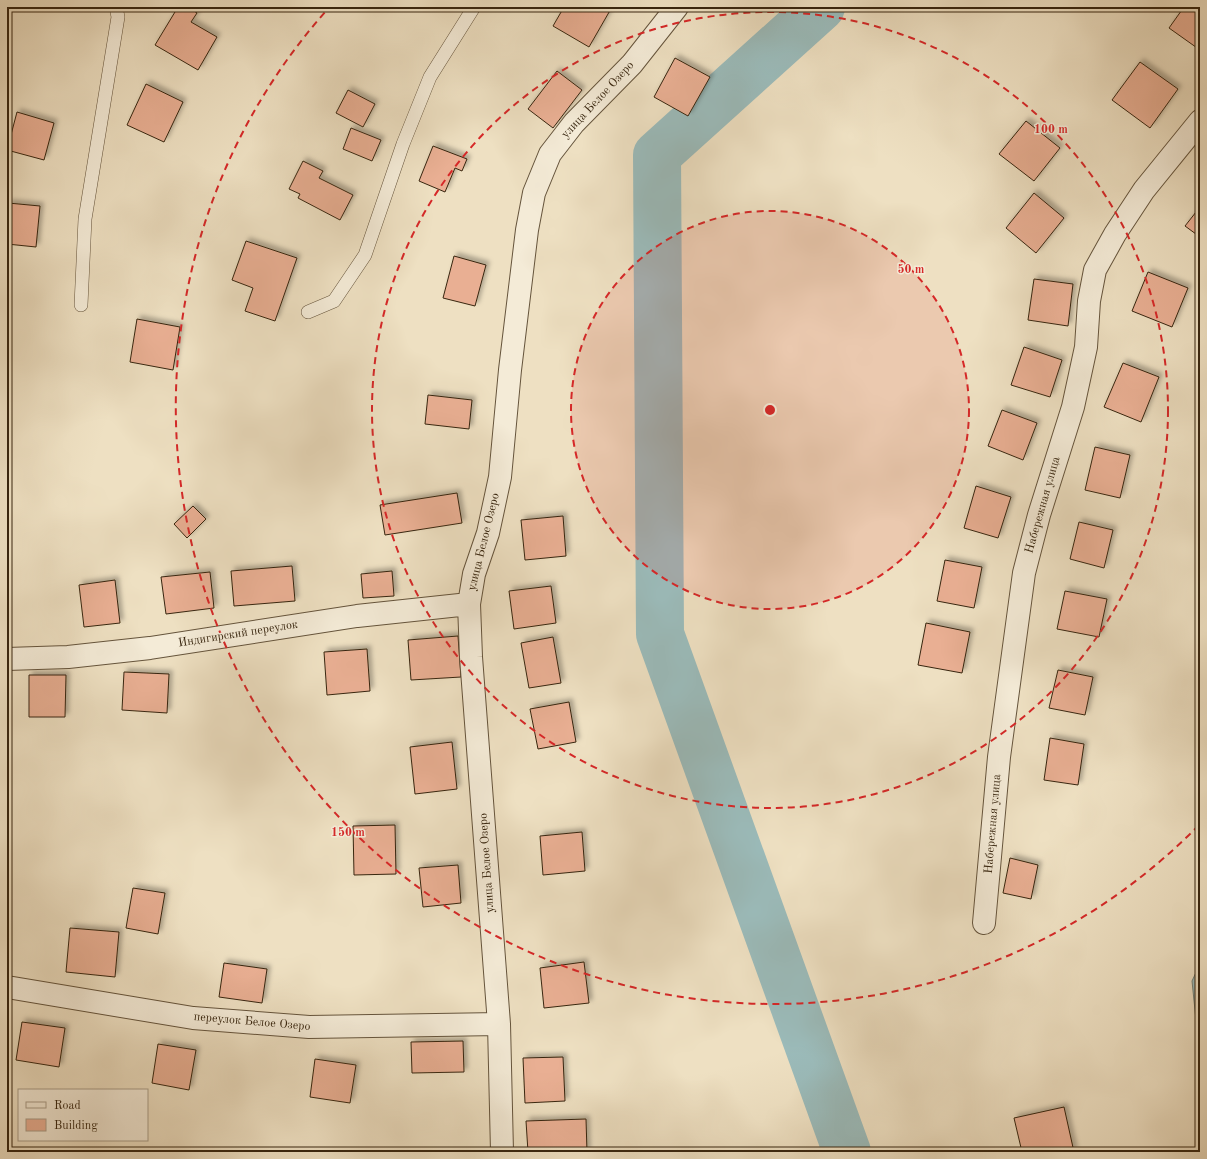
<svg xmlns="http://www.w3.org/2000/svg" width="1207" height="1159" font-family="'Old Standard TT',serif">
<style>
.water{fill:#9bbbba;stroke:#737f76}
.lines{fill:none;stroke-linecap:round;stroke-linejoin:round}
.shore{stroke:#697064;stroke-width:1}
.river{stroke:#9bbbba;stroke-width:48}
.building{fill:#e9af93;stroke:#37250f;filter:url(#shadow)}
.service-casing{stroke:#65543c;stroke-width:14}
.minor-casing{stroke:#65543c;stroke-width:24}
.service{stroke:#f4ebd7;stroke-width:13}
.minor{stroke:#f4ebd7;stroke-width:22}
.ring{fill:none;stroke:#d62828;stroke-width:2;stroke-dasharray:7 5}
.labels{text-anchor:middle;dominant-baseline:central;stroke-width:3;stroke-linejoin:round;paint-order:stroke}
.street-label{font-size:12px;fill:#37250f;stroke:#f4ebd7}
.centre{fill:#d62828;stroke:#f4ebd7;stroke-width:2}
.ring-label{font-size:12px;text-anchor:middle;font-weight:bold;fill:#d62828;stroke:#f4ebd7;stroke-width:3;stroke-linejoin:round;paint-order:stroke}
</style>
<defs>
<filter id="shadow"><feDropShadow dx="3.5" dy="-3.5" stdDeviation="2" flood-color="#0004"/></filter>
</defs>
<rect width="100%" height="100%" fill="#eee0c2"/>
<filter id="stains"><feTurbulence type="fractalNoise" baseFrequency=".005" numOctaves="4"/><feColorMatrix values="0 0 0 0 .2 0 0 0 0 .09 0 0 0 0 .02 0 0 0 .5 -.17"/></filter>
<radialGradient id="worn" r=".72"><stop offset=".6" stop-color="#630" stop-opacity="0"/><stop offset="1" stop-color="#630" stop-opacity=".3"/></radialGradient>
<path class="water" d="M 1200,964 L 1200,1059 L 1192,981 Z"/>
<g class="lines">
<path class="shore" d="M 1200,973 L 1196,982 L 1200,1021"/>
<path class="river" d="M 821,7 L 657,155 L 660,634 L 847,1152"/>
</g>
<path class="building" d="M 178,7 L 188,7 L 197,13 L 191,22 L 217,37 L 198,70 L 155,45 Z
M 564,7 L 612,7 L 589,47 L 553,26 Z
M 1184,7 L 1200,7 L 1200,50 L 1169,28 Z
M 675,58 L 710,77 L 688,116 L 654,97 Z
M 1140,62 L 1178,89 L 1150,128 L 1112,100 Z
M 557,71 L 582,90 L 553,128 L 528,109 Z
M 146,84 L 183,102 L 164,142 L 127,125 Z
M 348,90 L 375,104 L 363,127 L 336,113 Z
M 17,112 L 54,123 L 44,160 L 7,150 Z
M 1026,121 L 1060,148 L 1034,181 L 999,154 Z
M 351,128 L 381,140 L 372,161 L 343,149 Z
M 433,146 L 467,159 L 462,171 L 455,168 L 445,192 L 419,181 Z
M 303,161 L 323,171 L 319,178 L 353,195 L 340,220 L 298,198 L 300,194 L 289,189 Z
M 1034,193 L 1064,218 L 1036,253 L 1006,228 Z
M 8,203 L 40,206 L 36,247 L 7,244 Z
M 1200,207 L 1200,237 L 1185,226 Z
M 246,241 L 297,258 L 275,321 L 245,311 L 253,288 L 232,280 Z
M 454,256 L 486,265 L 475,306 L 443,298 Z
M 1148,272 L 1188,288 L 1172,327 L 1132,311 Z
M 1034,279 L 1073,284 L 1068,326 L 1028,320 Z
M 137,319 L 180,327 L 173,370 L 130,362 Z
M 1024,347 L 1062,360 L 1050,397 L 1011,385 Z
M 1123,363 L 1159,377 L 1141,422 L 1104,407 Z
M 428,395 L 472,400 L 469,429 L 425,424 Z
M 1002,410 L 1037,423 L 1023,460 L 988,446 Z
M 1095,447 L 1130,455 L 1120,498 L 1085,490 Z
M 976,486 L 1011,497 L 998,538 L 964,528 Z
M 457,493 L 462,523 L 385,535 L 380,505 Z
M 193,506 L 206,519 L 187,538 L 174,524 Z
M 563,516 L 566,556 L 525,560 L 521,520 Z
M 1079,522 L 1113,530 L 1104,568 L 1070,559 Z
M 945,560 L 982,567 L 974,608 L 937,601 Z
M 292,566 L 295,601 L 234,606 L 231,571 Z
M 392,571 L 394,596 L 363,598 L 361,574 Z
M 210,572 L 214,608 L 166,614 L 161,577 Z
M 115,580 L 120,623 L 84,627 L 79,585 Z
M 551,586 L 556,623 L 514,629 L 509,591 Z
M 1065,591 L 1107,599 L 1099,637 L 1057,629 Z
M 926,623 L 970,632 L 962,673 L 918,665 Z
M 458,636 L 461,677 L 411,680 L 408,640 Z
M 553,637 L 561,683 L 529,688 L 521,643 Z
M 367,649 L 370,691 L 327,695 L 324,652 Z
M 1058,670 L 1093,677 L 1085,715 L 1049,708 Z
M 124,672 L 169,674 L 167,713 L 122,710 Z
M 29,675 L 66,675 L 65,717 L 29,717 Z
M 569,702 L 576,742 L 538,749 L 530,709 Z
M 1050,738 L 1084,744 L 1078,785 L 1044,780 Z
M 452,742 L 457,789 L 415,794 L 410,747 Z
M 395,825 L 396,874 L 354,875 L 353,826 Z
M 582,832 L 585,871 L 543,875 L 540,836 Z
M 1010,858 L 1038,865 L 1031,899 L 1003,893 Z
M 458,865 L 461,903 L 423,907 L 419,868 Z
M 133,888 L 165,893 L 158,934 L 126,928 Z
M 70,928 L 119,932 L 115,977 L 66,972 Z
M 584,962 L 589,1003 L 544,1008 L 540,968 Z
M 224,963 L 267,969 L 262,1003 L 219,997 Z
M 22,1022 L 65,1028 L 59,1067 L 16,1060 Z
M 463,1041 L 464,1072 L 412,1073 L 411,1042 Z
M 158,1044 L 196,1050 L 189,1090 L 152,1083 Z
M 563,1057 L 565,1101 L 525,1103 L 523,1058 Z
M 315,1059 L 356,1065 L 350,1103 L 310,1097 Z
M 1064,1107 L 1074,1152 L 1022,1152 L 1014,1118 Z
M 586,1119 L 587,1152 L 528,1152 L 526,1121 Z"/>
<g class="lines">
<g class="service-casing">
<path id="service" d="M 81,305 L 85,219 L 118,17 L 116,7
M 308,312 L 334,301 L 365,255 L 403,144 L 430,77 L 474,7"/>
</g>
<g class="minor-casing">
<path id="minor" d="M 7,659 L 68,657 L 150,648 L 357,616 L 469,604
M 984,923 L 999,757 L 1024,573 L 1039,515 L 1073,407 L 1086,347 L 1089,301 L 1095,270 L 1115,234 L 1144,190 L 1200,121
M 7,987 L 193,1018 L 309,1027 L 499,1024
M 502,1152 L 499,1024 L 471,657 L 469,604 L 474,574 L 488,533 L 500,477 L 510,370 L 527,230 L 534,193 L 550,154 L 574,123 L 632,64 L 677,7"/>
</g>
<use href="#service" class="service"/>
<use href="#minor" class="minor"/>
</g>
<circle cx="770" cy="410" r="199" fill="#d62828" fill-opacity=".12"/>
<g class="ring">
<circle cx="770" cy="410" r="199"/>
<circle cx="770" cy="410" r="398"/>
<path d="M1199 825A597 597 0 0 1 326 11"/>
</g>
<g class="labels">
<g class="street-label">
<text transform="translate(598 100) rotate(-47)">улица Белое Озеро</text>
<text transform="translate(1043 505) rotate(-74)">Набережная улица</text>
<text transform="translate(484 542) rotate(-76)">улица Белое Озеро</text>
<text transform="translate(238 634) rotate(-9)">Индигирский переулок</text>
<text transform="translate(993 824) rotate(-85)">Набережная улица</text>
<text transform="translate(487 863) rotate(-94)">улица Белое Озеро</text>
<text transform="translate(252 1022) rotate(5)">переулок Белое Озеро</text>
</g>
</g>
<circle cx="770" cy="410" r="6" class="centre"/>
<g class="ring-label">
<text x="1051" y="133">100 m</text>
<text x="911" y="273">50 m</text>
<text x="348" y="836">150 m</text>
</g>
<rect width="1207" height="1159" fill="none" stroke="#eee0c2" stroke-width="24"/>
<rect x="8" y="8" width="1191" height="1143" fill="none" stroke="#37250f" stroke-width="2"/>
<rect x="12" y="12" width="1183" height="1135" fill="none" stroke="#37250f"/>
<rect x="18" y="1089" width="130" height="52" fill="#f4ebd7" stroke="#a89c87"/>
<rect x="26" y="1102" width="20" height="6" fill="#f4ebd7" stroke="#a89c87"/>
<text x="54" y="1109" font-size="12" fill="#37250f">Road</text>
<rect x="26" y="1119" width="20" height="12" fill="#e9af93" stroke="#a89c87"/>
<text x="54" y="1129" font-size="12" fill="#37250f">Building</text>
<rect width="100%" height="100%" filter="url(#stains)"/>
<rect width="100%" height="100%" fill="url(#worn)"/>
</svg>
